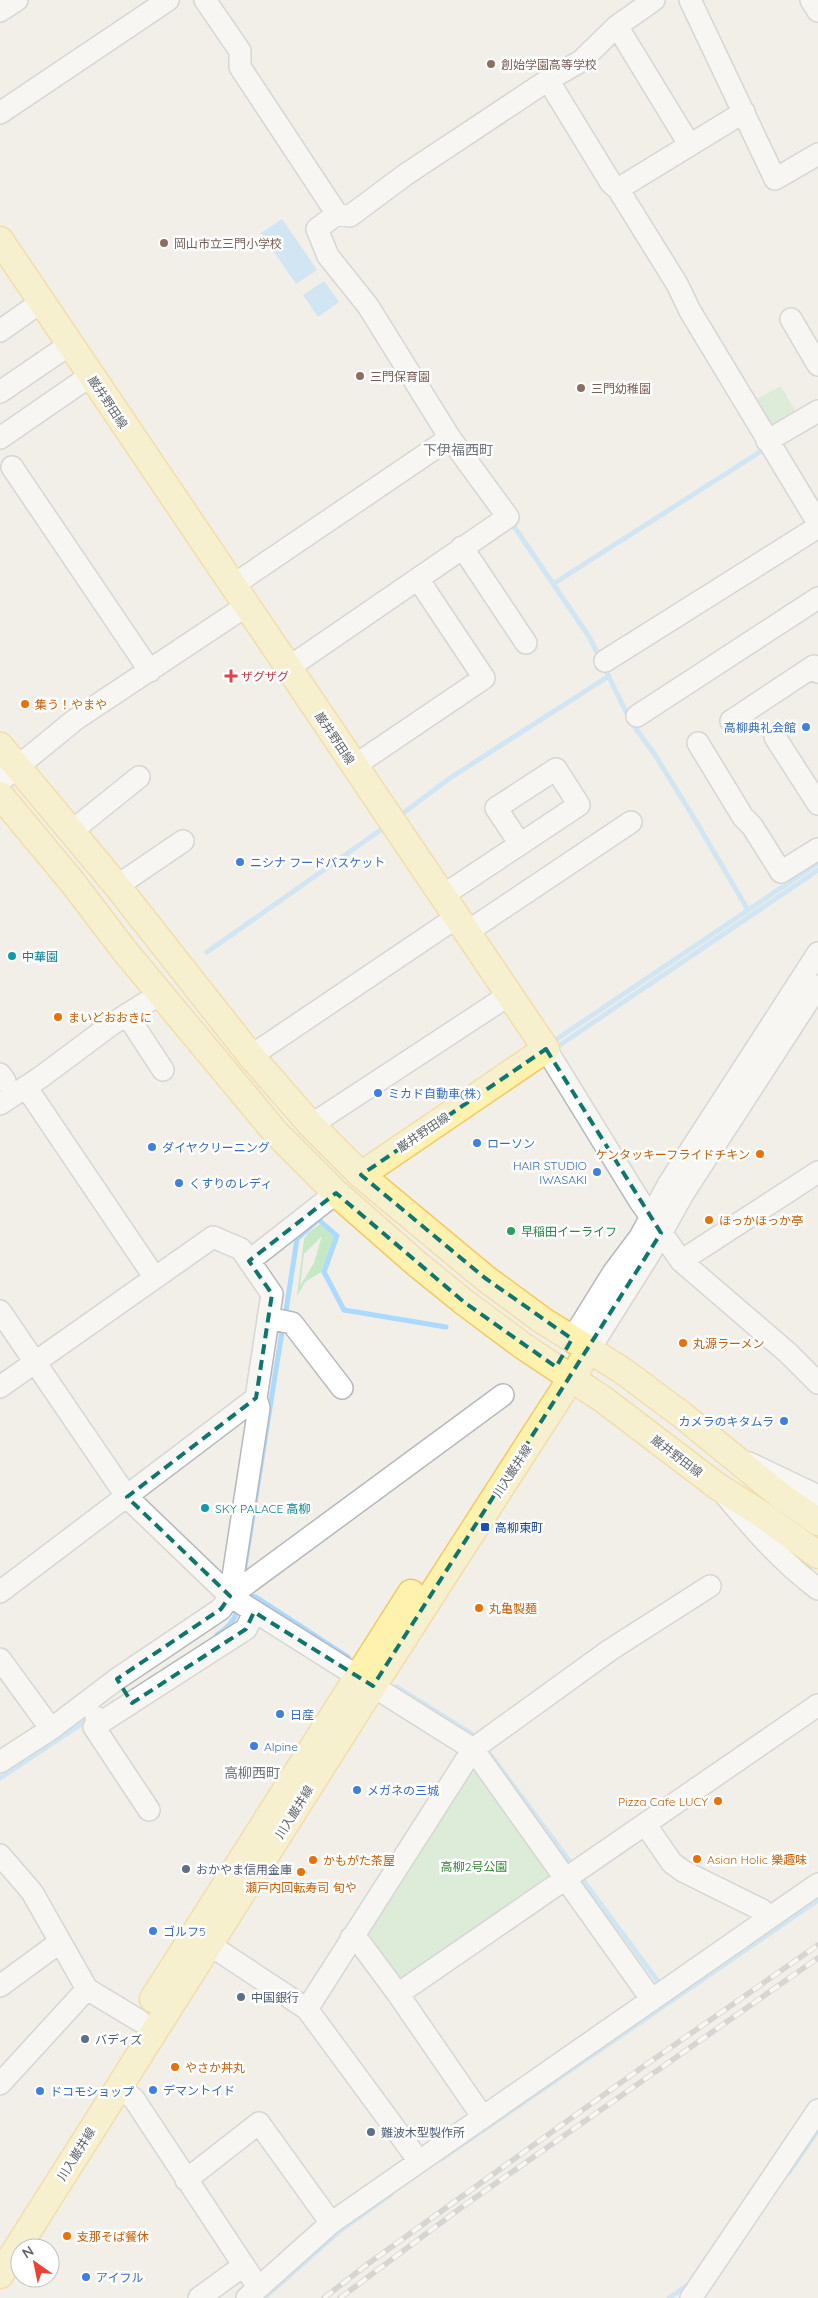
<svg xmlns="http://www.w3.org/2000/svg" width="818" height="2298" font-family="Quicksand,'Noto Sans JP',sans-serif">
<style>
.green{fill:#c5e8c5;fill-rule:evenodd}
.water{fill:#aadaff}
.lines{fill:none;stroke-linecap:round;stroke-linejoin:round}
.stream{stroke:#aadaff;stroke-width:5}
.minor-casing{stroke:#b5b8bc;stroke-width:24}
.major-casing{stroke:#f2c960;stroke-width:29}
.minor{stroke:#fff;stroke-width:21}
.major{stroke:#fff2af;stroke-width:26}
.rail-casing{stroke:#b6b7b8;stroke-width:5.5}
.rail{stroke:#fff;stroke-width:4;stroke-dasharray:11;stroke-linecap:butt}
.marked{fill:none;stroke:#0f766e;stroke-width:4;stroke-dasharray:10 6;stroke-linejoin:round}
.education-dot{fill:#8d6e63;stroke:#fff;stroke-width:2}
.health-dot{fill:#e0444e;stroke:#fff;stroke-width:2}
.food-dot{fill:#e8710a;stroke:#fff;stroke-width:2}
.shop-dot{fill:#3f7fe0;stroke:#fff;stroke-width:2}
.culture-dot{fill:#0f9aa8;stroke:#fff;stroke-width:2}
.leisure-dot{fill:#2e9e5b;stroke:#fff;stroke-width:2}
.transit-dot{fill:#1a4fb4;stroke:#fff;stroke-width:2}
.service-dot{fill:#5c6f8a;stroke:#fff;stroke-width:2}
.labels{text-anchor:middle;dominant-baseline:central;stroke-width:5;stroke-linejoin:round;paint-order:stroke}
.education-label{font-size:12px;fill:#785e54;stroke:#fff;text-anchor:start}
.street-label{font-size:12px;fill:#5f6368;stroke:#fff}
.health-label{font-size:12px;fill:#be3a42;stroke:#fff;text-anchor:start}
.food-label{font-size:12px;fill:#c56008;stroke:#fff;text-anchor:start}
.shop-label{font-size:12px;fill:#366cbe;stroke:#fff;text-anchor:start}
.culture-label{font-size:12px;fill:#0d838f;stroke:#fff;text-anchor:start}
.leisure-label{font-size:12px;fill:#27864d;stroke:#fff;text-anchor:start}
.transit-label{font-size:12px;fill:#164399;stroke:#fff;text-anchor:start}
.park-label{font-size:12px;fill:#348238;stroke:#fff}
.service-label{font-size:12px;fill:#4e5e75;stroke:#fff;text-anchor:start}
.neighbourhood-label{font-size:14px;fill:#70757a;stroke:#fff}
</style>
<rect width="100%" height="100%" fill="#f1efe8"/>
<path class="green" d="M 781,386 L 797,414 L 772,429 L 755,400 Z
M 320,1224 L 335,1236 L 323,1271 L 305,1282 L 297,1296 L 304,1239 L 308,1233 ZM 322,1236 L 314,1263 L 300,1286 L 304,1254 Z
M 470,1769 L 478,1770 L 550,1875 L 549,1882 L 409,1978 L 393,1978 L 366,1940 L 367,1925 Z"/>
<path class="water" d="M 282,219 L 317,270 L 296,284 L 261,233 Z
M 324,281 L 339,302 L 318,317 L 303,295 Z"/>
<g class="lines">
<path class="stream" d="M 511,522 L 590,638 L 600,659
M 553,584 L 763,450
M 604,667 L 631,722 L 655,755 L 694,818 L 748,910
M 398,817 L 450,778 L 609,676
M 207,952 L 385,827
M 553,1045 L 554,1041 L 818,863
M 553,1046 L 557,1047 L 818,870
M 319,1220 L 337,1236 L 324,1272 L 344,1310 L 446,1327
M 285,1317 L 297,1239 L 319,1219
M 243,1579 L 283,1325
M 243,1594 L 256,1597 L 348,1657
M 217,1635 C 229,1627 235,1620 238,1607
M 397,1687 L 475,1736
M 486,1749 L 573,1866
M 0,1778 L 89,1719
M 582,1879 L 657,1980
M 441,2159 L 818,1900
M 789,2172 L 818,2130
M 264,2298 L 341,2230 L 391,2194
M 669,2298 L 691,2283"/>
<g class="minor-casing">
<path id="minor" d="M 205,0 L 240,51 L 240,67 L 337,214 L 317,229 L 328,256 L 368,306 L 450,438 L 508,517 L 288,668
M 654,0 L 617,26 L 581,61 L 548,80 L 611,183 L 618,189 L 677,284 L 690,311 L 818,523
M 690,0 L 775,179 L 818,154
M 811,0 L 818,11
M 0,11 L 17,0
M 617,26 L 689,144
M 0,113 L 168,0
M 618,189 L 744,112
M 337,214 L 350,216 L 405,175 L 548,80
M 791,319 L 818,365
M 0,331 L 41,302
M 0,392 L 69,345
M 0,438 L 90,376
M 767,441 L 818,411
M 12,467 L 150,671
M 462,547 L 526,643
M 232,586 L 450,438
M 605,661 L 818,527
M 637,716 L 818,598
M 731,721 L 814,666 L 818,672
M 775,737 L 818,804
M 698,743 L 743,817 L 752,826 L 781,872 L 818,849
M 354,766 L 484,678 L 418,579
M 0,781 L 76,719 L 246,606
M 72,831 L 139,777
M 117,886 L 183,841
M 442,896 L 579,805 L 556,769 L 496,808 L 520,844
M 467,932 L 631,822
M 127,1015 L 163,1070
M 546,1049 L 639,1200 L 681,1261 L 788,1353 L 818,1383
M 251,1056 L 457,917
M 0,1074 L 5,1081
M 26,1087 L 155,1278
M 0,1104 L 41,1077 L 112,1024 L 160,994
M 311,1125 L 509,995
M 249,1261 L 336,1193
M 681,1261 L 818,1172
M 0,1311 L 127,1497 L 230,1596 L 473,1749 L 652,2000
M 268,1318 L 292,1323 L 342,1388
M 572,1339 L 613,1273 L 640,1237 L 668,1185 L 818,953
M 589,1350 L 650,1253 L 683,1194 L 818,986
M 0,1387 L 213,1237 L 241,1249 L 272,1294 L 256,1398 L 259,1408 L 230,1596
M 749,1463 L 818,1496
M 727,1497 C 755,1531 783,1563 818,1589
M 0,1592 L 256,1398
M 0,1659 L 51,1729
M 96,1717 L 100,1723 L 94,1727 L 149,1810
M 100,1723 L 246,1629 L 254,1612
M 0,1762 L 51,1729 L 117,1679 L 221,1609 L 230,1596 L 503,1395
M 645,1824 L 672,1863 L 683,1871 L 762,1910 L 769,1917
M 0,1855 L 32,1892 L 87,1989 L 140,2021
M 351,1938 L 361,1944 L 398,1994 L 482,2116
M 210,1945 L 307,2009 L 419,2161
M 0,1986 L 60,1942
M 398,1994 L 818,1705
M 307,2009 L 473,1749 L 610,1650 L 710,1586
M 0,2084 L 87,1989
M 119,2087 L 134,2099 L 258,2287
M 186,2180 L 259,2123 L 331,2223
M 199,2298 L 243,2266
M 247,2298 L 331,2223 L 818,1884
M 691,2298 L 818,2110"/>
</g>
<g class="major-casing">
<path id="major" d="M 0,240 L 546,1049 L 361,1175
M 0,746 L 117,886 L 251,1056 L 311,1125 L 361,1175 L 485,1278 L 542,1320 L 623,1371 L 682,1415 L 781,1496 L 818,1522
M 0,795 L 73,883 L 124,950 L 276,1133 L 336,1193 L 417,1264 L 464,1302 L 523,1346 L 604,1400 L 717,1486 L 761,1514 L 818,1555
M 153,1999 L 411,1593
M 0,2275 L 373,1686 L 581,1363"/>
</g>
<use href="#minor" class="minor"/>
<use href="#major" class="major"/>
<g class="rail-casing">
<path id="rail" d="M 324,2298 L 369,2263 L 644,2066 L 818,1945
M 340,2298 L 462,2207 L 818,1958"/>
</g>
<use href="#rail" class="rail"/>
</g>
<path d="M0 0H818V2298H0ZM 546,1049 L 661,1233 L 373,1686 L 254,1612 L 246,1629 L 132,1703 L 117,1679 L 221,1609 L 230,1596 L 127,1497 L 256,1398 L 272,1294 L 249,1261 L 336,1193 L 464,1302 L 556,1367 L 572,1339 L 485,1278 L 361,1175 Z" fill="#f1efe8" fill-opacity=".55" fill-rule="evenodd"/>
<path class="marked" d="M 546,1049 L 661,1233 L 373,1686 L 254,1612 L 246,1629 L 132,1703 L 117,1679 L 221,1609 L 230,1596 L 127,1497 L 256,1398 L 272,1294 L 249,1261 L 336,1193 L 464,1302 L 556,1367 L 572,1339 L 485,1278 L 361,1175 Z"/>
<g class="education-dot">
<circle cx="491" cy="64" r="5"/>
<circle cx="164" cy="243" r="5"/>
<circle cx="360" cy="376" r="5"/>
<circle cx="581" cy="388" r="5"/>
</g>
<path class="health-dot" d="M228.5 668.5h5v5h5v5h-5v5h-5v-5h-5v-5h5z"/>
<g class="food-dot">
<circle cx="25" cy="704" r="5"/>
<circle cx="58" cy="1017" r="5"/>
<circle cx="760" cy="1154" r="5"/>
<circle cx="709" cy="1220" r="5"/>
<circle cx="683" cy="1343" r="5"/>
<circle cx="479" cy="1608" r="5"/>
<circle cx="718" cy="1801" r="5"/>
<circle cx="697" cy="1859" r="5"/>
<circle cx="313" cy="1860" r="5"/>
<circle cx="301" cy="1872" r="5"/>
<circle cx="175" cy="2067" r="5"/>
<circle cx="67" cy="2236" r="5"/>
</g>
<g class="shop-dot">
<circle cx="806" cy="727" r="5"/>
<circle cx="240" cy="862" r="5"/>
<circle cx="378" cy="1093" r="5"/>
<circle cx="477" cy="1143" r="5"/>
<circle cx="152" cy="1147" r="5"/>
<circle cx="597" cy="1172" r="5"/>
<circle cx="179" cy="1183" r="5"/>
<circle cx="784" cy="1421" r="5"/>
<circle cx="280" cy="1714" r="5"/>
<circle cx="254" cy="1746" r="5"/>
<circle cx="357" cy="1790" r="5"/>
<circle cx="153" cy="1931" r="5"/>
<circle cx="153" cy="2090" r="5"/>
<circle cx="40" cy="2091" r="5"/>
<circle cx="86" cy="2277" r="5"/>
</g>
<g class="culture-dot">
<circle cx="12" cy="956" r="5"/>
<circle cx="205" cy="1508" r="5"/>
</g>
<circle class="leisure-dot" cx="511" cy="1231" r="5"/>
<rect class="transit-dot" x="480" y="1522" width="10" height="10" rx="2.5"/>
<g class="service-dot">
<circle cx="186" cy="1869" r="5"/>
<circle cx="241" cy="1997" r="5"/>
<circle cx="85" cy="2039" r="5"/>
<circle cx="371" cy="2132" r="5"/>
</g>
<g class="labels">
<g class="education-label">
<text x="501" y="64">創始学園高等学校</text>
<text x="174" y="243">岡山市立三門小学校</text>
<text x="370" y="376">三門保育園</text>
<text x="591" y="388">三門幼稚園</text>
</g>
<g class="street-label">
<text transform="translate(108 402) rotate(56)">巌井野田線</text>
<text transform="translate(335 738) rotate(56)">巌井野田線</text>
<text transform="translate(423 1132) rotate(-34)">巌井野田線</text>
<text transform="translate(677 1456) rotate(37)">巌井野田線</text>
<text transform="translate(512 1471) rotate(-57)">川入巌井線</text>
<text transform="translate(294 1812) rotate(-58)">川入巌井線</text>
<text transform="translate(76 2154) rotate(-58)">川入巌井線</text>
</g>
<g class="health-label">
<text x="241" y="676">ザグザグ</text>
</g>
<g class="food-label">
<text x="35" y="704">集う！やまや</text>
<text x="68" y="1017">まいどおおきに</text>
<text x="750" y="1154" text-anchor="end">ケンタッキーフライドチキン</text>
<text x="719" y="1220">ほっかほっか亭</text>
<text x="693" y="1343">丸源ラーメン</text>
<text x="489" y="1608">丸亀製麺</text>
<text x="708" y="1801" text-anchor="end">Pizza Cafe LUCY</text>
<text x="707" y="1859">Asian Holic 樂趣味</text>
<text x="323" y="1860">かもがた茶屋</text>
<text x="301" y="1887" text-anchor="middle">瀬戸内回転寿司 旬や</text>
<text x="185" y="2067">やさか丼丸</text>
<text x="77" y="2236">支那そば餐休</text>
</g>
<g class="shop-label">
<text x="796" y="727" text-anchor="end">高柳典礼会館</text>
<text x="250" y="862">ニシナ フードバスケット</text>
<text x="388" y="1093">ミカド自動車(株)</text>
<text x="487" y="1143">ローソン</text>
<text x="162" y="1147">ダイヤクリーニング</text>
<text x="587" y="1165" text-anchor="end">HAIR STUDIO<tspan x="587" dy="14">IWASAKI</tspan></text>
<text x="189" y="1183">くすりのレディ</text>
<text x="774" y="1421" text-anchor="end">カメラのキタムラ</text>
<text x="290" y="1714">日産</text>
<text x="264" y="1746">Alpine</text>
<text x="367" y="1790">メガネの三城</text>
<text x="163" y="1931">ゴルフ5</text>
<text x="163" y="2090">デマントイド</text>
<text x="50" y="2091">ドコモショップ</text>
<text x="96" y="2277">アイフル</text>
</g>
<g class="culture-label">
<text x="22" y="956">中華園</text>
<text x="215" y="1508">SKY PALACE 高柳</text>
</g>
<g class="leisure-label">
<text x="521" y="1231">早稲田イーライフ</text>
</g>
<g class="transit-label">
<text x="495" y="1527">高柳東町</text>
</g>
<g class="park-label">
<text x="474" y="1866">高柳2号公園</text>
</g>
<g class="service-label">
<text x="196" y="1869">おかやま信用金庫</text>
<text x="251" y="1997">中国銀行</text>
<text x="95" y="2039">バディズ</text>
<text x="381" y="2132">難波木型製作所</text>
</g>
<g class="neighbourhood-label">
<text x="458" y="450">下伊福西町</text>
<text x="252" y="1773">高柳西町</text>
</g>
</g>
<g transform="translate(35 2263) rotate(327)"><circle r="24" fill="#ffffff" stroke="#bfc1c3"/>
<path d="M0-4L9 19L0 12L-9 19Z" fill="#ea4335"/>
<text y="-8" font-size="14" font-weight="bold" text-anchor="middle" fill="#5f6368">N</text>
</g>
</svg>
